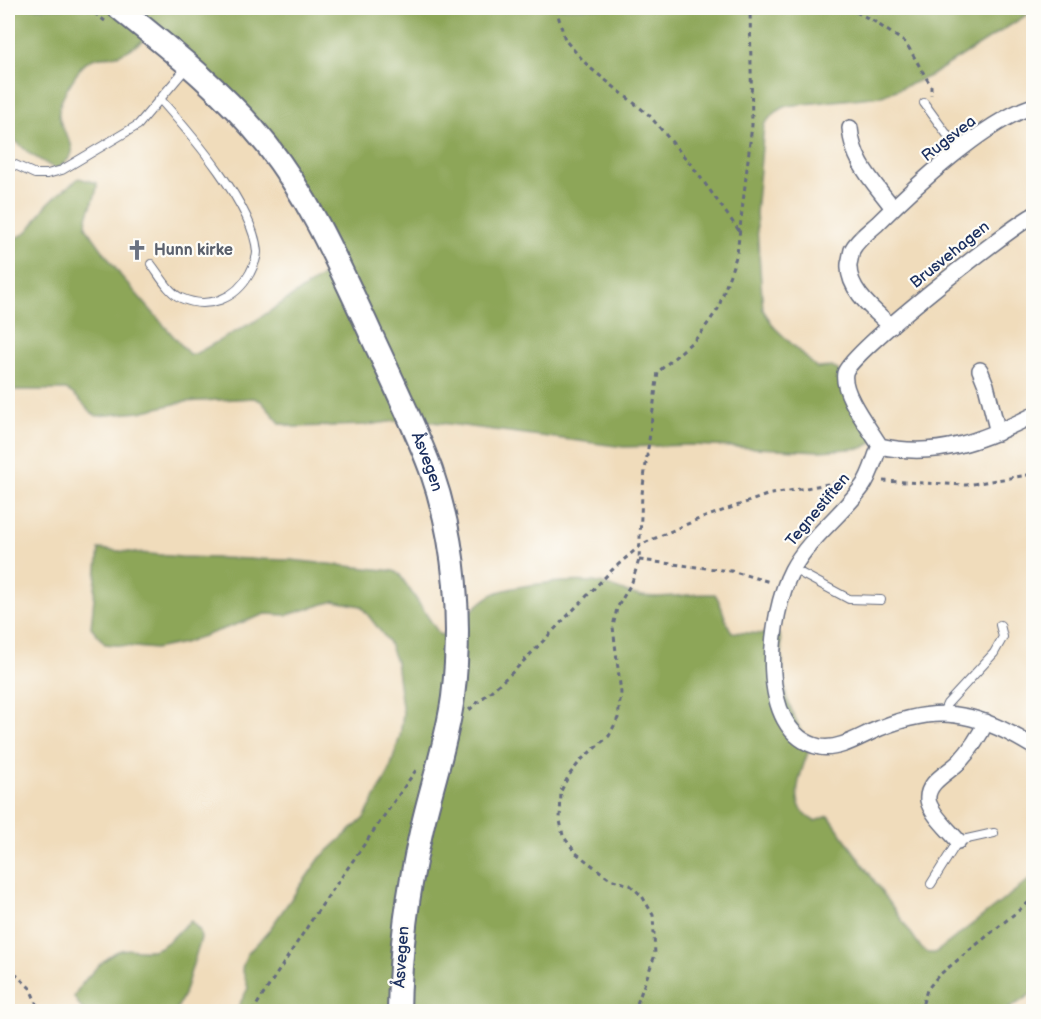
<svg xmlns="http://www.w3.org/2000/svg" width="1041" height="1019" font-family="'Balsamiq Sans',sans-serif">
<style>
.forest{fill:#8da658;stroke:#546a5b;stroke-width:1.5}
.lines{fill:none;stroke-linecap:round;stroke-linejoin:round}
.service-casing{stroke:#666c7f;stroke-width:10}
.minor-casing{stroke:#666c7f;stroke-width:18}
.secondary-casing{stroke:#666c7f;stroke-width:26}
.path{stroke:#666c7f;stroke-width:3;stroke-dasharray:4.5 4.5;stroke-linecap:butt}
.service{stroke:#fff;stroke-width:8}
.minor{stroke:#fff;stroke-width:15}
.secondary{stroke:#fff;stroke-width:22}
.labels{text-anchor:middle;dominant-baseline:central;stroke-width:4.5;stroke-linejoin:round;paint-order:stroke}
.street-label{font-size:16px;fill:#1b2f5e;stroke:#fdfcf7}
.worship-label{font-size:16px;font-weight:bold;fill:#5b616d;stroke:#fdfcf7;text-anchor:start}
</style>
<rect width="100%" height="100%" fill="#fdfcf7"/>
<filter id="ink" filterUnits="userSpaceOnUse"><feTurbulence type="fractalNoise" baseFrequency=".0167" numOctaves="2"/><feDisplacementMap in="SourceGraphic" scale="12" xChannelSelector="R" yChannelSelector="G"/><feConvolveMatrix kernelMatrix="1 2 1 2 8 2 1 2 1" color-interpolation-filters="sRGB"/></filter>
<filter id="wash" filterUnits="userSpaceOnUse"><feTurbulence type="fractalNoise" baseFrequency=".008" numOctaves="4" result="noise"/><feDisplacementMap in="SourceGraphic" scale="24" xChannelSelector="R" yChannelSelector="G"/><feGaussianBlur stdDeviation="1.35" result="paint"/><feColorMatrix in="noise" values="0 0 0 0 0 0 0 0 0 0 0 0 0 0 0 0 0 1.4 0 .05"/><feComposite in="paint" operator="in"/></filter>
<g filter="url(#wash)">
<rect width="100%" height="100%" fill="#f0dcbb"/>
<path class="forest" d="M 8,8 L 1033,8 L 1033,11 L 930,76 L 882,96 L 786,106 L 773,114 L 764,125 L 756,213 L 763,310 L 775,328 L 817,368 L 832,367 L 838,370 L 883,436 L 863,448 L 819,451 L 691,445 L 624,447 L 410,419 L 367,425 L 294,427 L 280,423 L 261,401 L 254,398 L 183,402 L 140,412 L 97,416 C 86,412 80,395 66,390 L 8,390 L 8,238 C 28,240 35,220 46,206 C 55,195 68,187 79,178 L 97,183 C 98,199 85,211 86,227 L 121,276 L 189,354 L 195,354 L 255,321 L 340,264 L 277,150 L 146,38 C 139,43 131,50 122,53 C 106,61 95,51 80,69 C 72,81 57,101 59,116 C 63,141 89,150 55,169 L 30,154 L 8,134 Z
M 99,549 L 181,557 L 291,560 L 394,571 L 400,575 L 440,635 C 456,633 475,600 498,592 C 522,584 568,580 593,582 C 610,583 625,594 642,596 C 662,599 692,593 715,594 C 724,607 723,620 732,632 L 780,635 L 786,697 L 809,750 C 801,772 785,807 815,821 L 829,816 L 922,949 L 928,953 L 935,953 L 1033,877 L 1033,993 L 1004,1012 L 236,1011 L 248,988 L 242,968 L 247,954 L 267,933 L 320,858 L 364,818 L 389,772 L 400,736 L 403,714 L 396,662 L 388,641 L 361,606 L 334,601 L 287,615 L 266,614 L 184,643 L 155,649 L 105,644 L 91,627 Z
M 191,921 L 200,931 L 201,938 L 184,994 L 176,1011 L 83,1011 L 74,997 C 79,984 107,954 121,950 C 133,947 146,954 158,948 C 172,942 179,928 191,921 Z"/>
</g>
<g filter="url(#ink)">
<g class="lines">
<g class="service-casing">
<path id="service" d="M 924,103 L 959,151
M 13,164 L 35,174 L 47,174 L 62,170 L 138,125 L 160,99
M 151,264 C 159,274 168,292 181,298 C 208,310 236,299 250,273 C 253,267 257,259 257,252 C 254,206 190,133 160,99 L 188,66
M 793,569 L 849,599 L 881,600
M 943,713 L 947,704 L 994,653 L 1003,637 L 1000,625
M 931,884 L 958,841 L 994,833"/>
</g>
<g class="minor-casing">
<path id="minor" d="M 850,128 C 853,163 873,181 893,208
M 1034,215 C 1008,229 849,353 845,373 C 841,393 870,429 880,446 C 874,459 871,475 862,487 C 841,516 809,538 792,570 C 769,614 754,733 820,747 C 837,750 856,739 871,732 C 935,703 975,710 1034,747
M 891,326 C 875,311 847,290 849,264 C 850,260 851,254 852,250 C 857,240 869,231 877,224 C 913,188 986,120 1034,106
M 980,370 L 986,385 L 998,433
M 880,446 C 937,459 984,440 1034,415
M 958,841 C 950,831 930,813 928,800 C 926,782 950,772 960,761 C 971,749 979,737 986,722"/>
</g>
<g class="secondary-casing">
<g id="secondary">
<path id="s1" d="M 119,8 C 171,50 224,91 267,145 C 309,198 336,259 365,321 C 387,370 412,419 431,470 C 456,541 462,622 453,697 C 447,742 432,784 422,828 C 408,889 400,949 399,1012"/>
</g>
</g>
<path class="path" d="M 87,8 L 105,21
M 556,8 L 565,40 L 589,67 L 649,115 L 693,167 L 740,232
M 848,8 L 872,20 L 906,43 L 931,86 L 931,95
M 883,481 L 966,485 L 1034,474
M 639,560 L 731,571 L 770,582
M 469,710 L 514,671 L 612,570 L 642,544 L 694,521 L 767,495 L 850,480
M 8,967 L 30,988 L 40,1012
M 252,1012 L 313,918 L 416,770
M 634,1012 L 655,955 L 653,915 L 642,896 L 630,885 L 610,879 L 576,853 L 563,836 L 560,820 L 561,791 L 569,775 L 582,759 L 609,736 L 618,718 L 621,693 L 613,627 L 617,608 L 632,582 L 639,560 L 642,494 L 658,372 L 699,336 L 718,309 L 737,254 L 752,125 L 750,8
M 920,1012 L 927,990 L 938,976 L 1034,898"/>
<use href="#service" class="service"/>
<use href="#minor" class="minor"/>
<use href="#secondary" class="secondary"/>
</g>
</g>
<defs>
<g id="church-bare" transform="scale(1.62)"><path d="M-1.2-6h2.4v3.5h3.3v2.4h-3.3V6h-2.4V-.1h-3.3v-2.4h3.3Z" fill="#6b7280" stroke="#fdfcf7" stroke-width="2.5" paint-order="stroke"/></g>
</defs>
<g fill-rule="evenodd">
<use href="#church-bare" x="137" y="250"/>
</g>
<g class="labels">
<g class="street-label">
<text transform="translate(949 139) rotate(-38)">Rugsvea</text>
<text transform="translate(950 255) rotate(-39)">Brusvehagen</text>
<text stroke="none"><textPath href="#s1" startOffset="558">Åsvegen</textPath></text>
<text transform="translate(818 510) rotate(-50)">Tegnestiften</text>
<text transform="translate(402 957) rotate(-86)">Åsvegen</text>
</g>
<g class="worship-label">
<text x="154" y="250">Hunn kirke</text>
</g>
</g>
<rect width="1041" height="1019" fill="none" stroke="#fdfcf7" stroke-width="30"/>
</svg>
